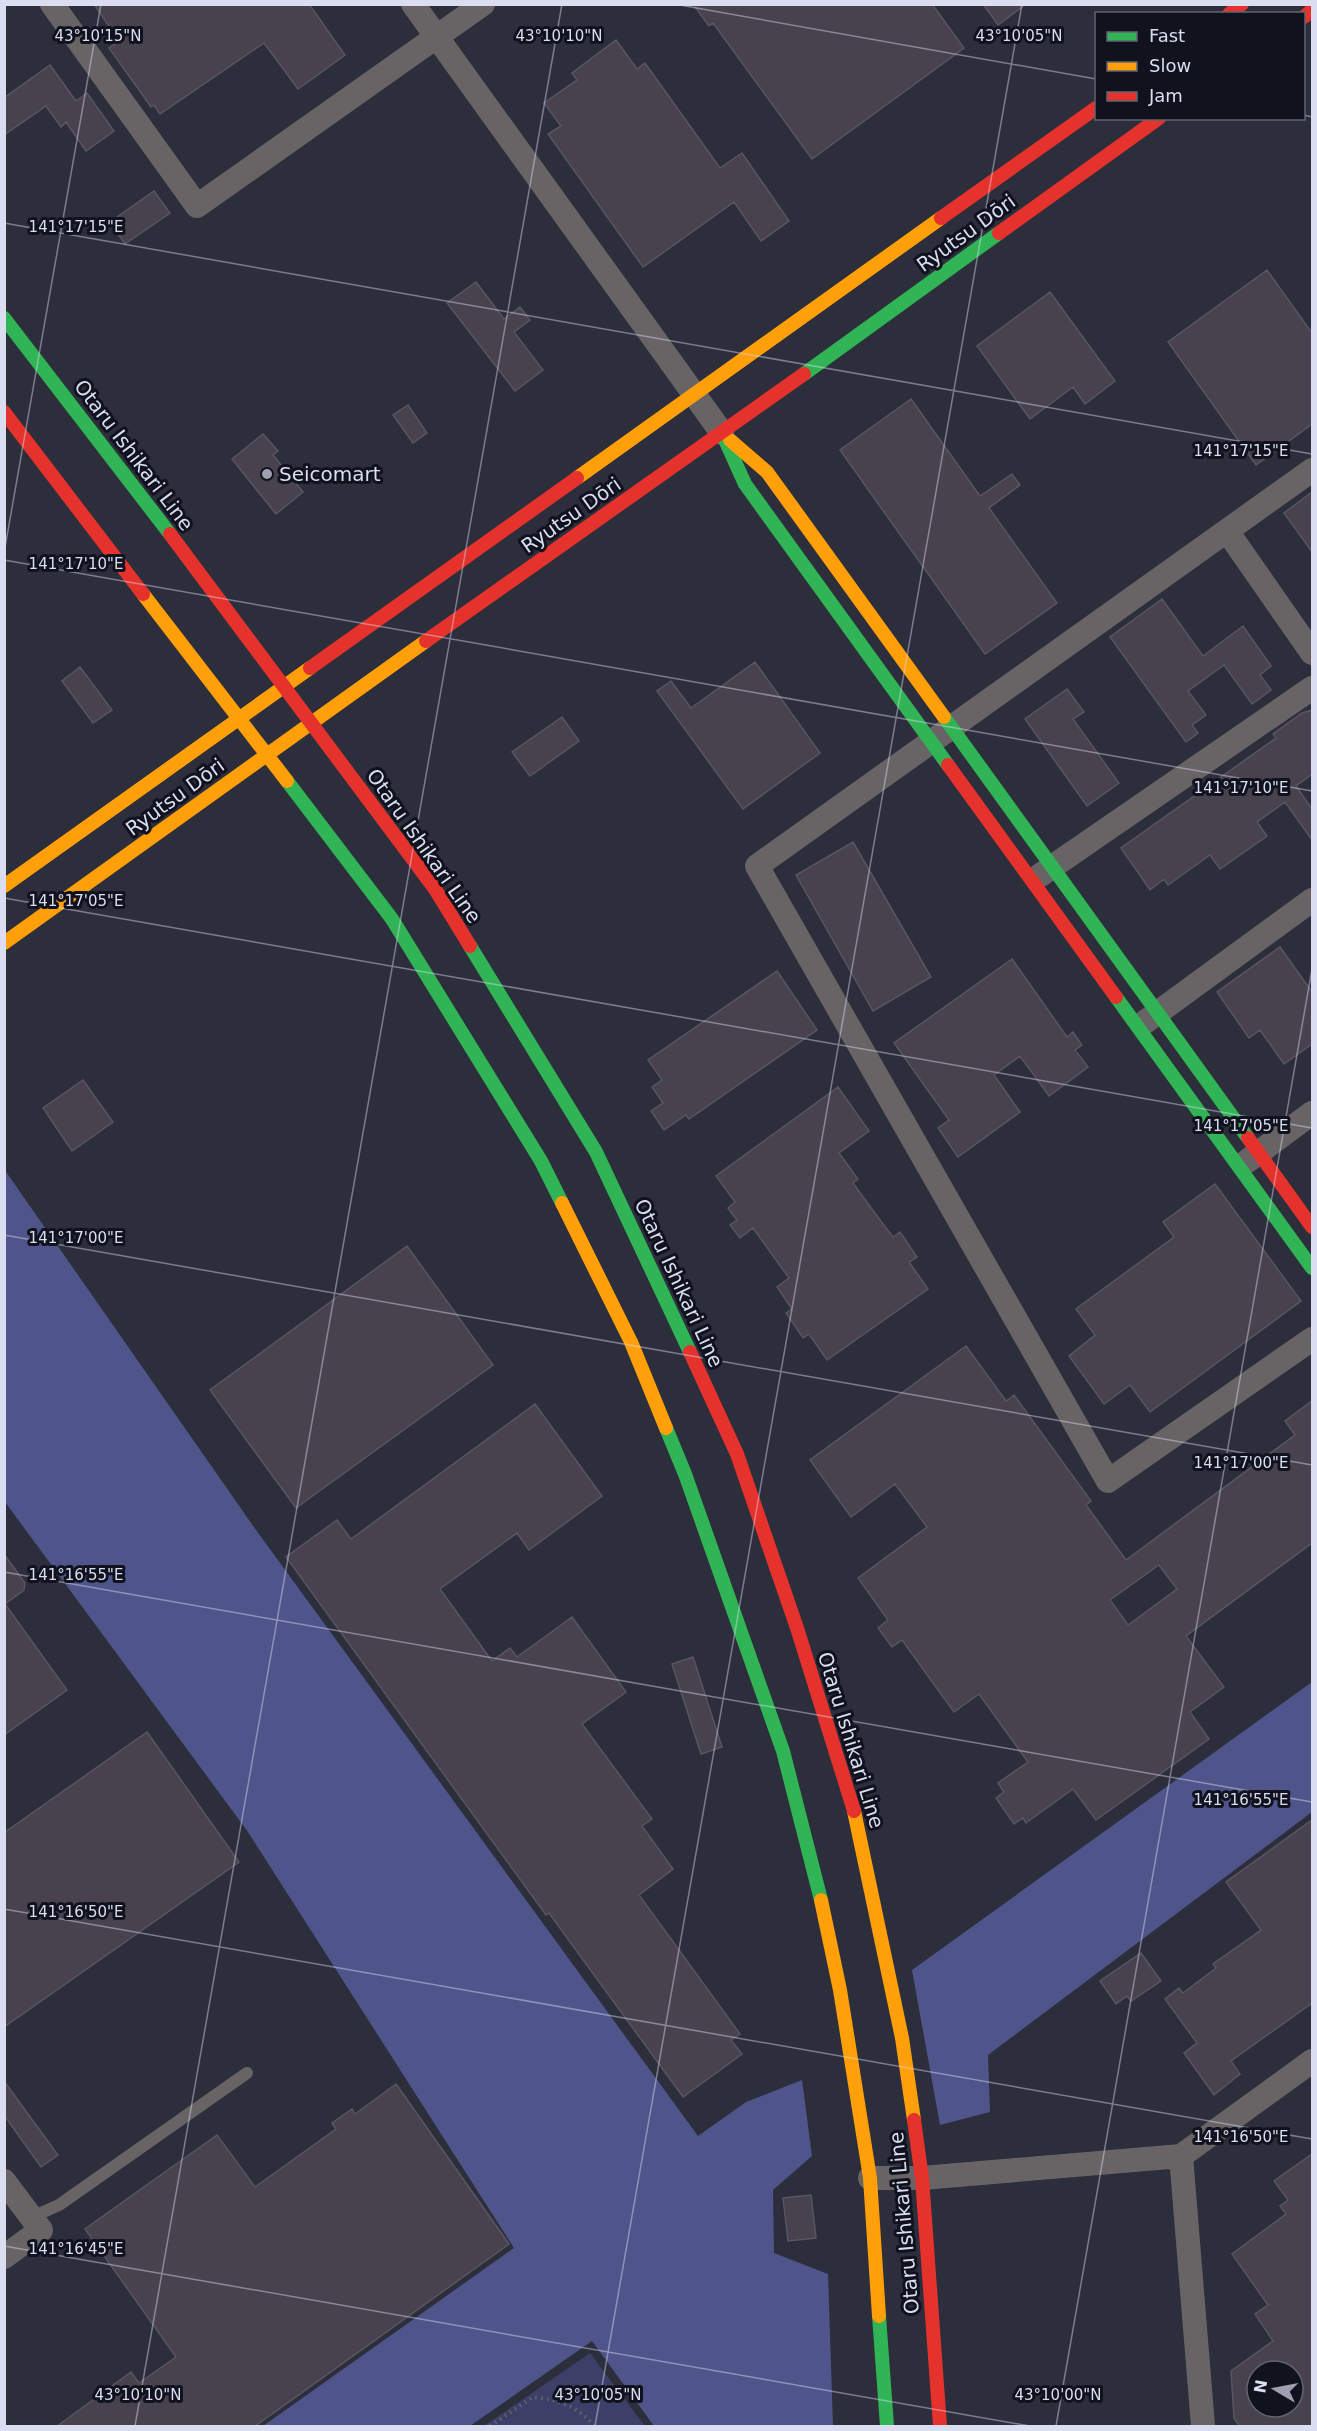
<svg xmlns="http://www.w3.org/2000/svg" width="1317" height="2431" font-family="'DejaVu Sans',sans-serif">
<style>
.green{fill:#3c3f67}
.forest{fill:#4f558b}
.building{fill:#47424d;stroke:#595561;stroke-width:1.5;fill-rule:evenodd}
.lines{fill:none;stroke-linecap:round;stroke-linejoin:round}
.path{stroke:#66646a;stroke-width:4;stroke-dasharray:1.5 4.5;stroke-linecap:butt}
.lane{stroke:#686466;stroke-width:12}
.street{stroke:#686466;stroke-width:24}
.fast{stroke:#30b455;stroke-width:14}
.slow{stroke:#ff9f0a;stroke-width:14}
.jam{stroke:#e5322d;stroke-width:14}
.ticks{fill:none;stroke:#dbdef0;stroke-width:1.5;stroke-opacity:0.45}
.poi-dot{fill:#9ea0b1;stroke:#10121e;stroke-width:2}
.labels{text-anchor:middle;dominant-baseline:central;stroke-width:6;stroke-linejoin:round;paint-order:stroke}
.street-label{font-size:20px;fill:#dbdef0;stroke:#10121e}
.poi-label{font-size:20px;fill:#dbdef0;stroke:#10121e;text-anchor:start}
.ticks-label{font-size:15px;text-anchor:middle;fill:#dbdef0;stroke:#10121e;stroke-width:6;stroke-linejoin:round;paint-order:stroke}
</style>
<rect width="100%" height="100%" fill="#2c2e3c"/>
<path class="green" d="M 590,2353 L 645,2426 L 484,2426 Z"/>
<path class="forest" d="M 4,1169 L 256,1530 L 698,2136 L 746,2102 L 802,2080 L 812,2156 L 773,2190 L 774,2253 L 828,2274 L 833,2426 L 654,2426 L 592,2341 L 470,2426 L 263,2426 L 514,2248 L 248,1832 L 5,1502 Z
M 1312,1682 L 1312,1812 L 988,2055 L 990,2112 L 940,2125 L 912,1970 Z"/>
<path class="building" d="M 94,4 L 309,4 L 345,55 L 298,89 L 264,43 L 160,114 L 154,105 L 151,107 L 109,48 L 119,41 Z
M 693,4 L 932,4 L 964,48 L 812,159 L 713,23 L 709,26 Z
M 983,4 L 1026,4 L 998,25 Z
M 616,40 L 637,69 L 645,63 L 720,168 L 742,153 L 789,221 L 761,241 L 734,202 L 643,267 L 548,134 L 561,126 L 544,103 L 577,80 L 572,73 Z
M 50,65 L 76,101 L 87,93 L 114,131 L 86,151 L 66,122 L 61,127 L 46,106 L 4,135 L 4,98 Z
M 154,191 L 170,213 L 125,244 L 110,222 Z
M 1267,270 L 1312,333 L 1312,424 L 1256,465 L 1168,342 Z
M 476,282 L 504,319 L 520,307 L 530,320 L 514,332 L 543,370 L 515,391 L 447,303 Z
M 1050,292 L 1115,381 L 1085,404 L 1073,387 L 1030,419 L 977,346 Z
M 911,399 L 980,496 L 1012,474 L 1020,485 L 989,508 L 1057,603 L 985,654 L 840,450 Z
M 408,405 L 427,433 L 413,443 L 393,415 Z
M 263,434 L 278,451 L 273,455 L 303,492 L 276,514 L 232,459 Z
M 1312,492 L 1312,552 L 1284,513 Z
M 1162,599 L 1203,656 L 1243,626 L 1271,666 L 1260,675 L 1271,690 L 1252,704 L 1224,665 L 1188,691 L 1206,715 L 1192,725 L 1198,733 L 1186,742 L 1110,637 Z
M 755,662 L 820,753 L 743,809 L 657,691 L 671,681 L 691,708 Z
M 80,667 L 112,710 L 93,723 L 62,681 Z
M 1067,689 L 1084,712 L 1073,719 L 1119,783 L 1087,806 L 1025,719 Z
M 1312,710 L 1312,774 L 1296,786 L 1312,809 L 1312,840 L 1285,802 L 1257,822 L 1267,836 L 1220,869 L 1210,855 L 1168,885 L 1164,879 L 1150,890 L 1121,848 L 1276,738 L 1273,734 L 1302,713 Z
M 562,717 L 579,741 L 530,776 L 512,752 Z
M 853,842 L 931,977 L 873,1011 L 796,875 Z
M 1280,947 L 1312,992 L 1312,1044 L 1284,1064 L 1260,1030 L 1249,1038 L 1217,992 Z
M 1012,959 L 1067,1037 L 1073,1032 L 1082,1045 L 1075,1050 L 1088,1067 L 1049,1096 L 1020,1056 L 994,1075 L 1020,1112 L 958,1157 L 938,1128 L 949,1120 L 894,1043 Z
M 777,971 L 817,1030 L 689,1119 L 686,1115 L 664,1130 L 651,1111 L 663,1103 L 652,1087 L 662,1080 L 648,1060 Z
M 83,1080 L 113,1122 L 72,1151 L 43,1108 Z
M 838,1087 L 869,1131 L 839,1153 L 858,1179 L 853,1183 L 877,1216 L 893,1237 L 900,1232 L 917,1257 L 909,1262 L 928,1289 L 827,1360 L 809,1334 L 803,1338 L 786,1313 L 792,1309 L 777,1287 L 789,1278 L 753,1228 L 740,1238 L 730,1225 L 737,1220 L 728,1208 L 735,1202 L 716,1176 Z
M 1215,1184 L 1301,1301 L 1150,1412 L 1130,1385 L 1104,1404 L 1069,1356 L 1095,1335 L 1076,1309 L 1174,1237 L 1163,1222 Z
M 407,1246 L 493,1365 L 296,1508 L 210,1390 Z
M 966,1346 L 1006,1401 L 1014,1395 L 1091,1501 L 1086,1505 L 1126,1560 L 1295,1435 L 1285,1421 L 1312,1401 L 1312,1543 L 1186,1636 L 1224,1687 L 1190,1712 L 1209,1739 L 1096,1820 L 1073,1789 L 1026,1823 L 1023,1818 L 1014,1824 L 996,1798 L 1004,1792 L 998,1783 L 1028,1762 L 979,1694 L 954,1712 L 902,1640 L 892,1647 L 878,1628 L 888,1620 L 858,1578 L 927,1527 L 895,1484 L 851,1517 L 810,1460 ZM 1159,1565 L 1177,1589 L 1128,1625 L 1110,1600 Z
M 535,1404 L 602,1496 L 529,1550 L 517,1533 L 440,1589 L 492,1661 L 510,1648 L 517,1657 L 572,1617 L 626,1692 L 582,1724 L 652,1819 L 642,1826 L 673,1869 L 639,1895 L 740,2034 L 731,2040 L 742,2054 L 683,2097 L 549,1913 L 546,1915 L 286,1557 L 337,1520 L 351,1539 Z
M 4,1554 L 25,1583 L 24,1590 L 5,1604 L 67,1690 L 4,1735 Z
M 693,1657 L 722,1747 L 701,1754 L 672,1664 Z
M 147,1732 L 239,1862 L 4,2027 L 4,1833 Z
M 1312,1820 L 1312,2003 L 1231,2061 L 1240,2074 L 1214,2095 L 1184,2053 L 1197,2043 L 1165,1999 L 1179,1988 L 1183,1993 L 1216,1968 L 1213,1964 L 1261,1930 L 1226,1882 Z
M 1141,1953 L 1161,1981 L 1131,2001 L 1127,1996 L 1116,2004 L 1100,1981 Z
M 4,2081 L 58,2155 L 41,2167 L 4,2115 Z
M 396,2084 L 509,2244 L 254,2427 L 56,2427 L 131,2372 L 139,2383 L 176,2357 L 85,2229 L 217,2135 L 255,2187 L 336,2129 L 332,2123 L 352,2109 L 355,2114 Z
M 1312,2154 L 1312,2427 L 1240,2427 L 1234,2418 L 1231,2371 L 1273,2341 L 1255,2314 L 1268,2305 L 1232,2254 L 1286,2214 L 1280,2206 L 1288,2200 L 1274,2181 ZM 1257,2371 L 1293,2371 L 1293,2407 L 1257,2407 Z
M 811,2195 L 816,2238 L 788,2241 L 783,2198 Z"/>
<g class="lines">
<path class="path" d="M 490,2426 L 533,2397 C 558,2400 578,2406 594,2426"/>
<path class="lane" d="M 32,2217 L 59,2205 L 247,2073"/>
<path class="street" d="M 52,4 L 197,206 L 483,4
M 413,4 L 722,433
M 1312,470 L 757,866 L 1108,1481 L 1312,1339
M 1227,531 L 1312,653
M 1039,876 L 1312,688
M 1145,1022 L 1312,900
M 1246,1162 L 1312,1113
M 1181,2156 L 1203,2426
M 870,2178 L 922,2178 L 1181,2156 L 1312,2061
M 4,2181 L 41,2230 L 4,2257"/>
<path class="fast" d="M 4,318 L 170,534
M 804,374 L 999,233
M 722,433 L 745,484 L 948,765
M 944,717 L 1248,1138
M 287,781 L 392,919 L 541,1161 L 562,1203
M 470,946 L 596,1152 L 690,1352
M 1116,997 L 1312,1268
M 666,1428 L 685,1474 L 783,1751 L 821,1900
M 879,2316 L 887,2426"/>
<path class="slow" d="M 730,440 L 767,472 L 944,717
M 577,478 L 941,218
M 143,594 L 287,781
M 4,886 L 310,668
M 4,943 L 426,641
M 562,1203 L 631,1342 L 666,1428
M 854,1811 L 902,2038 L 914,2120
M 821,1900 L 840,1990 L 870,2178 L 879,2316"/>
<path class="jam" d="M 1229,14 L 1242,4
M 1304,17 L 1312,10
M 941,218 L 1096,108
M 999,233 L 1159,118
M 4,412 L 143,594
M 170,534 L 435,889 L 470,946
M 426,641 L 804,374
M 310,668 L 577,478
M 948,765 L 1116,997
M 1248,1138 L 1312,1227
M 690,1352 L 737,1454 L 797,1628 L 854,1811
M 914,2120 L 922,2178 L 940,2426"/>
</g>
<path class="ticks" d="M 674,4 L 1096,79M 1304,115 L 1312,117M 4,223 L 1312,454M 4,553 L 101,4M 4,560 L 1312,791M 4,898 L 1312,1128M 4,1235 L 1312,1465M 4,1572 L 1312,1802M 4,1909 L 1312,2139M 4,2246 L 1030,2426M 135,2426 L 562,4M 595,2426 L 1022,4M 1056,2426 L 1312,969"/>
<circle class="poi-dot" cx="267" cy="474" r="6"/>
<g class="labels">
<g class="street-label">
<text transform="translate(966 233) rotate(-36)">Ryutsu Dōri</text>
<text transform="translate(134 455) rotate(53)">Otaru Ishikari Line</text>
<text transform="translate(571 515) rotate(-35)">Ryutsu Dōri</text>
<text transform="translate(175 797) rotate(-36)">Ryutsu Dōri</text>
<text transform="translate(424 846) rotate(55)">Otaru Ishikari Line</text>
<text transform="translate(679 1283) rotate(65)">Otaru Ishikari Line</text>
<text transform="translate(851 1740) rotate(73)">Otaru Ishikari Line</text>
<text transform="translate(904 2223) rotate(-95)">Otaru Ishikari Line</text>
</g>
<g class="poi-label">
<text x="279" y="474">Seicomart</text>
</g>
</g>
<g class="ticks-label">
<text x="98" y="41">43°10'15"N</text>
<text x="559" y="41">43°10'10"N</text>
<text x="1019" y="41">43°10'05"N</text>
<text x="76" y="232">141°17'15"E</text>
<text x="1241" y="456">141°17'15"E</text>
<text x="76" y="569">141°17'10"E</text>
<text x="1241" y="793">141°17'10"E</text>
<text x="76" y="906">141°17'05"E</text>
<text x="1241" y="1131">141°17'05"E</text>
<text x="76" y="1243">141°17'00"E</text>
<text x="1241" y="1468">141°17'00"E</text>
<text x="76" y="1580">141°16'55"E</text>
<text x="1241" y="1805">141°16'55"E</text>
<text x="76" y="1917">141°16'50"E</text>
<text x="1241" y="2142">141°16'50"E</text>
<text x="76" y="2254">141°16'45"E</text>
<text x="138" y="2400">43°10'10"N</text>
<text x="598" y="2400">43°10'05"N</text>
<text x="1058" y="2400">43°10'00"N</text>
</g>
<rect width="1317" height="2431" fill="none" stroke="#dbdef0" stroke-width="12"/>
<rect x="1095" y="12" width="210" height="108" fill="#10121e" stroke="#616472" stroke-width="1.5"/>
<rect x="1107" y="32" width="30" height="9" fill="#30b455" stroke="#616472" stroke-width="1.5"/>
<text x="1149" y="42" font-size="18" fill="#dbdef0">Fast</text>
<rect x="1107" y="62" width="30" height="9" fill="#ff9f0a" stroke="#616472" stroke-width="1.5"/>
<text x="1149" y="72" font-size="18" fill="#dbdef0">Slow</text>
<rect x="1107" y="92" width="30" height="9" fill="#e5322d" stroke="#616472" stroke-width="1.5"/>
<text x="1149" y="102" font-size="18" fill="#dbdef0">Jam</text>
<g transform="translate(1275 2389) rotate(280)"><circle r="28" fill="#10121e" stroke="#616472" stroke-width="1.5"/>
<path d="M0-4.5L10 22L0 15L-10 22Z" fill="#9ea0b1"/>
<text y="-9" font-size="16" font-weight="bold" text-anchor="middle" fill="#dbdef0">N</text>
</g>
</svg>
